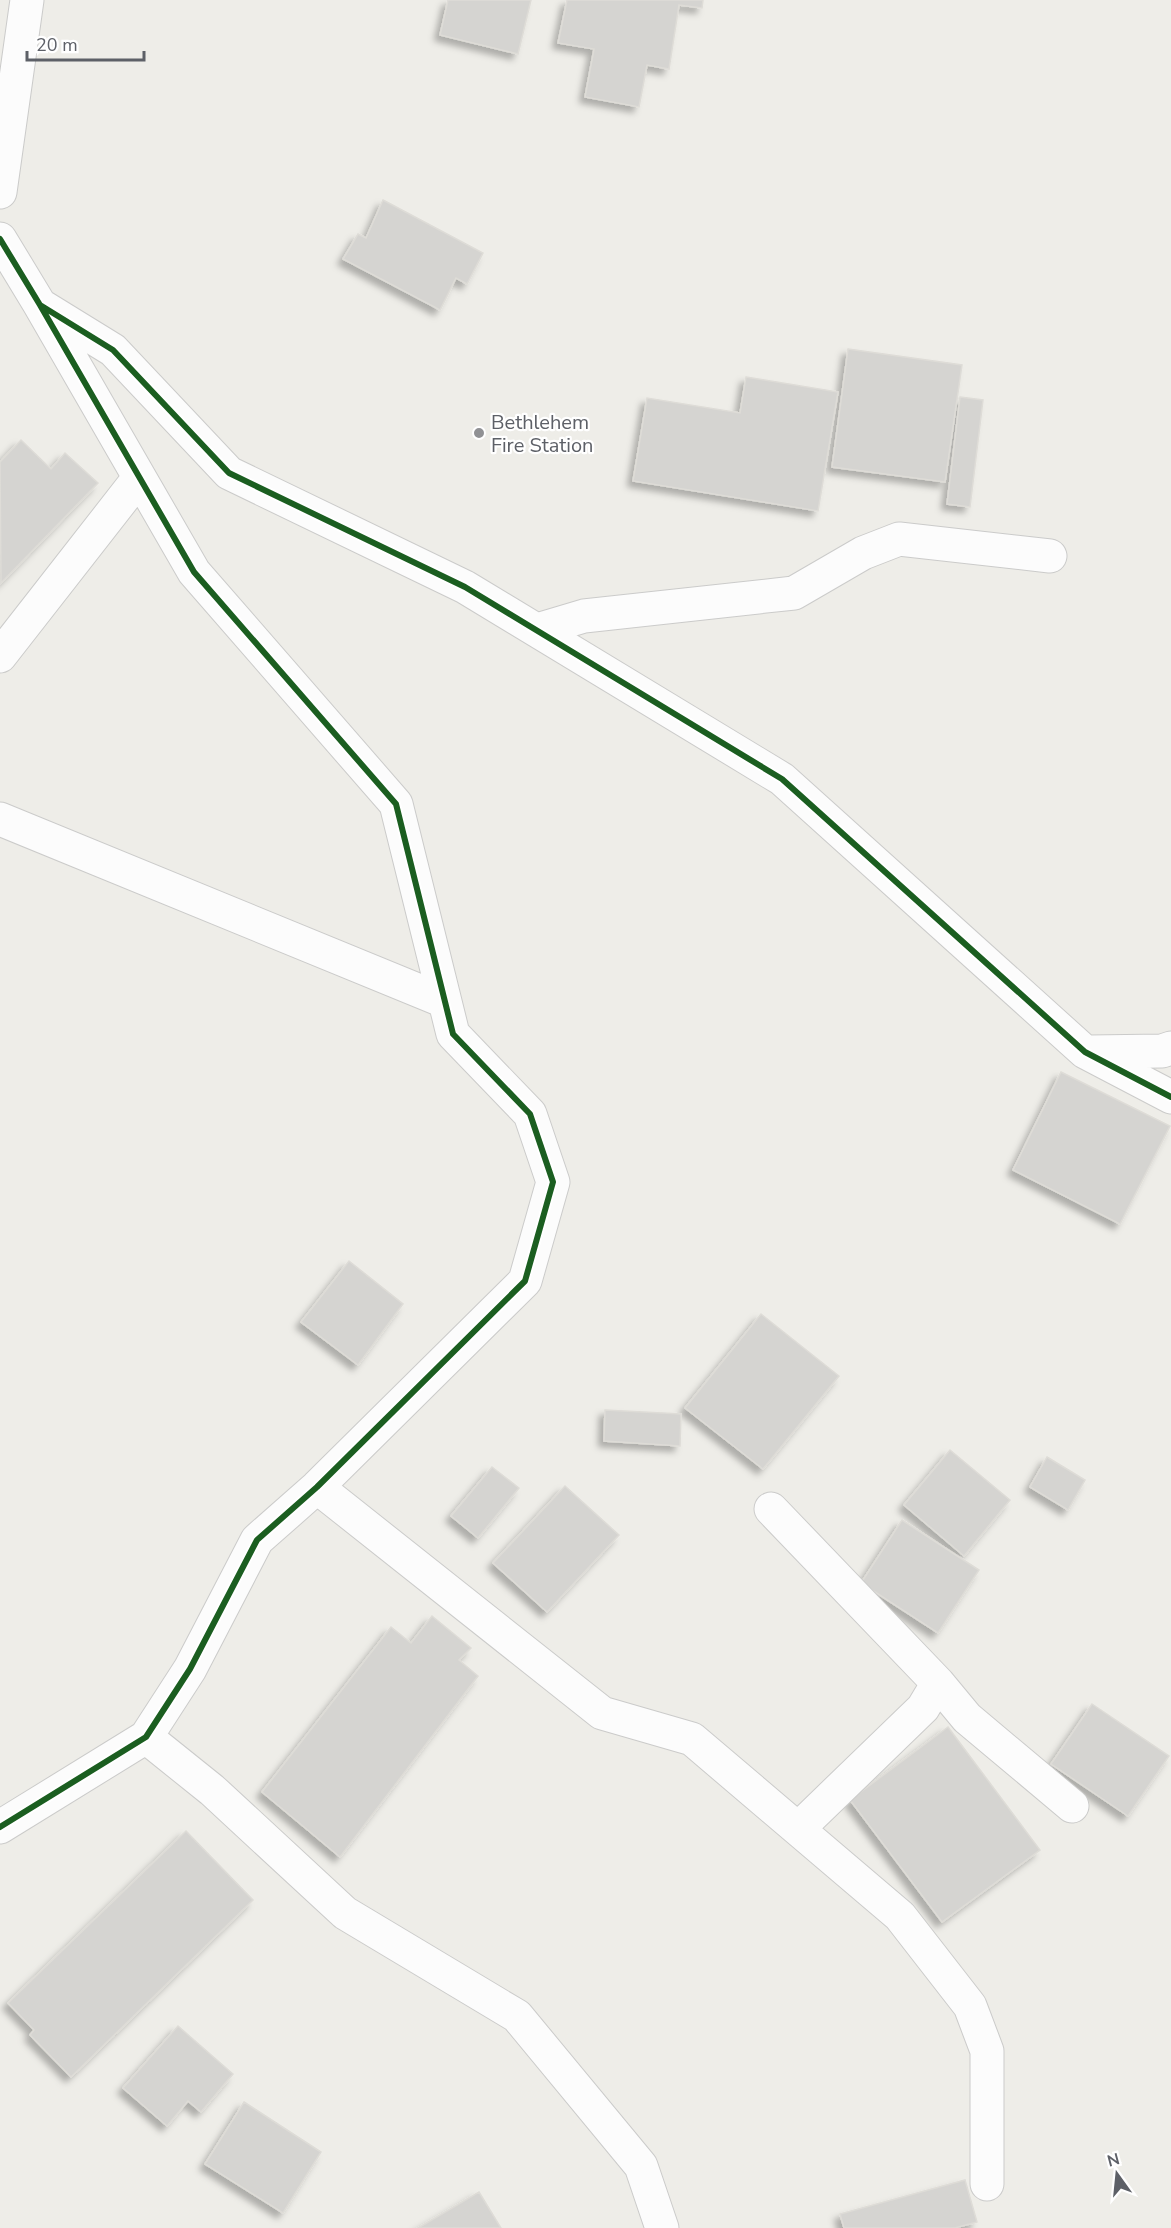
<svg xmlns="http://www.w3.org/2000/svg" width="1171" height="2228" font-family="'Nunito Sans',sans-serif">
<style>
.building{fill:#d5d4d1;stroke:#dedcd7;stroke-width:1.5;filter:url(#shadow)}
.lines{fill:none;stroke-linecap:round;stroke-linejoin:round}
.minor-casing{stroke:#cbcbca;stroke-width:35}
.minor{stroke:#fcfcfc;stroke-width:33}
.cycleway-casing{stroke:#fff;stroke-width:10}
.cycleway{stroke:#1b5e20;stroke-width:6}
.poi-dot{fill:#909194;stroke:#fff;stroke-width:2}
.labels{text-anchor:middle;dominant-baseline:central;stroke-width:4.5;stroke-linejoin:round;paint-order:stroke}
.poi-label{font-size:20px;fill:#5d6067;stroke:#fff;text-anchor:start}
</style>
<defs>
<filter id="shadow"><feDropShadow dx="-5.5" dy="5.5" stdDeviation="3" flood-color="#0004"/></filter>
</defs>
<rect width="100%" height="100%" fill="#eeede8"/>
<path class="building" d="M 448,0 L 531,0 L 518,54 L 440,35 Z
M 567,0 L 703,0 L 702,8 L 679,5 L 669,69 L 647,65 L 639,107 L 585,97 L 594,49 L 558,43 Z
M 383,200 L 483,253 L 467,284 L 456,278 L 440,310 L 343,259 L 358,234 L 366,238 Z
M 848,349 L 962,365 L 945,482 L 832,467 Z
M 746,377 L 838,392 L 818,511 L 633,481 L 647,398 L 740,413 Z
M 960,397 L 983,400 L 970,507 L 947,504 Z
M 21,440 L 51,469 L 65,453 L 98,483 L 1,583 L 0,462 Z
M 1061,1072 L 1170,1126 L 1120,1224 L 1013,1170 Z
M 349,1261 L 403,1304 L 358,1365 L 301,1322 Z
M 761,1314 L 839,1376 L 763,1469 L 685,1408 Z
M 605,1410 L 681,1414 L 680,1446 L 604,1441 Z
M 950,1450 L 1010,1500 L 964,1556 L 904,1505 Z
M 1047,1457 L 1085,1480 L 1068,1510 L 1030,1487 Z
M 492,1467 L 519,1488 L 478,1538 L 451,1516 Z
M 565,1486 L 619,1535 L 547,1612 L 493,1563 Z
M 902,1520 L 979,1570 L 938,1633 L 861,1583 Z
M 432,1616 L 471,1648 L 459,1660 L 478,1676 L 340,1857 L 262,1792 L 391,1627 L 411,1643 Z
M 1092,1704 L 1169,1756 L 1128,1816 L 1051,1764 Z
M 948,1727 L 1040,1850 L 942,1922 L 850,1800 Z
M 186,1831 L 253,1900 L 71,2077 L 30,2035 L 34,2030 L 8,2003 Z
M 178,2026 L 233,2074 L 201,2112 L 188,2101 L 167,2126 L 123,2088 Z
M 244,2102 L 321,2152 L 283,2213 L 205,2164 Z
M 965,2180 L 977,2222 L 955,2228 L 844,2228 L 840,2214 Z
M 479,2192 L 501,2228 L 418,2228 Z"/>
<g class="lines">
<g class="minor-casing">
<path id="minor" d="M 0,192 L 27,0
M 0,239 L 40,305 L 113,350 L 229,473 L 465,587 L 782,779 L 1085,1052 L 1171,1097
M 537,630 L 584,616 L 794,593 L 863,553 L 899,539 L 1050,556
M 0,656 L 139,478
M 0,819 L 444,1001
M 1090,1052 L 1162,1051 L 1171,1048
M 317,1487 L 602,1713 L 692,1739 L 900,1916 L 970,2006 L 987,2051 L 987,2184
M 771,1509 L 938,1683 L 967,1718 L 1072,1806
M 146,1737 L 212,1790 L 345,1913 L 517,2016 L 641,2166 L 662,2228
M 0,1827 L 146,1737 L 190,1669 L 257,1540 L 317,1487 L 525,1281 L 553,1182 L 530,1114 L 453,1034 L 396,804 L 194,572 L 40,305
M 798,1829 L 923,1708 L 938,1683"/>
</g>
<use href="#minor" class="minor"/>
<g class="cycleway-casing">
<path id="cycleway" d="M 0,239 L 40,305 L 113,350 L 229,473 L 465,587 L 782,779 L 1085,1052 L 1171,1097
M 0,1827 L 146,1737 L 190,1669 L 257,1540 L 317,1487 L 525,1281 L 553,1182 L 530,1114 L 453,1034 L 396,804 L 194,572 L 40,305"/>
</g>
<use href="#cycleway" class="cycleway"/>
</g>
<circle class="poi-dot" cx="479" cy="433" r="6"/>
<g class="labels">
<g class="poi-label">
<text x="491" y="422">Bethlehem<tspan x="491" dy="23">Fire Station</tspan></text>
</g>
</g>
<g transform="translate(1117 2174) rotate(345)" stroke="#ffffff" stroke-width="4.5" paint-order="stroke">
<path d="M0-4.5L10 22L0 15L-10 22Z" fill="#5d6067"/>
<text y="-9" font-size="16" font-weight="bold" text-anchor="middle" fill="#5d6067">N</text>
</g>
<path d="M27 51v9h117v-9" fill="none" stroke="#5d6067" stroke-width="3"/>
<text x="36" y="51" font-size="18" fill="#5d6067" stroke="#ffffff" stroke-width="4.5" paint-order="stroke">20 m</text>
</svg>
